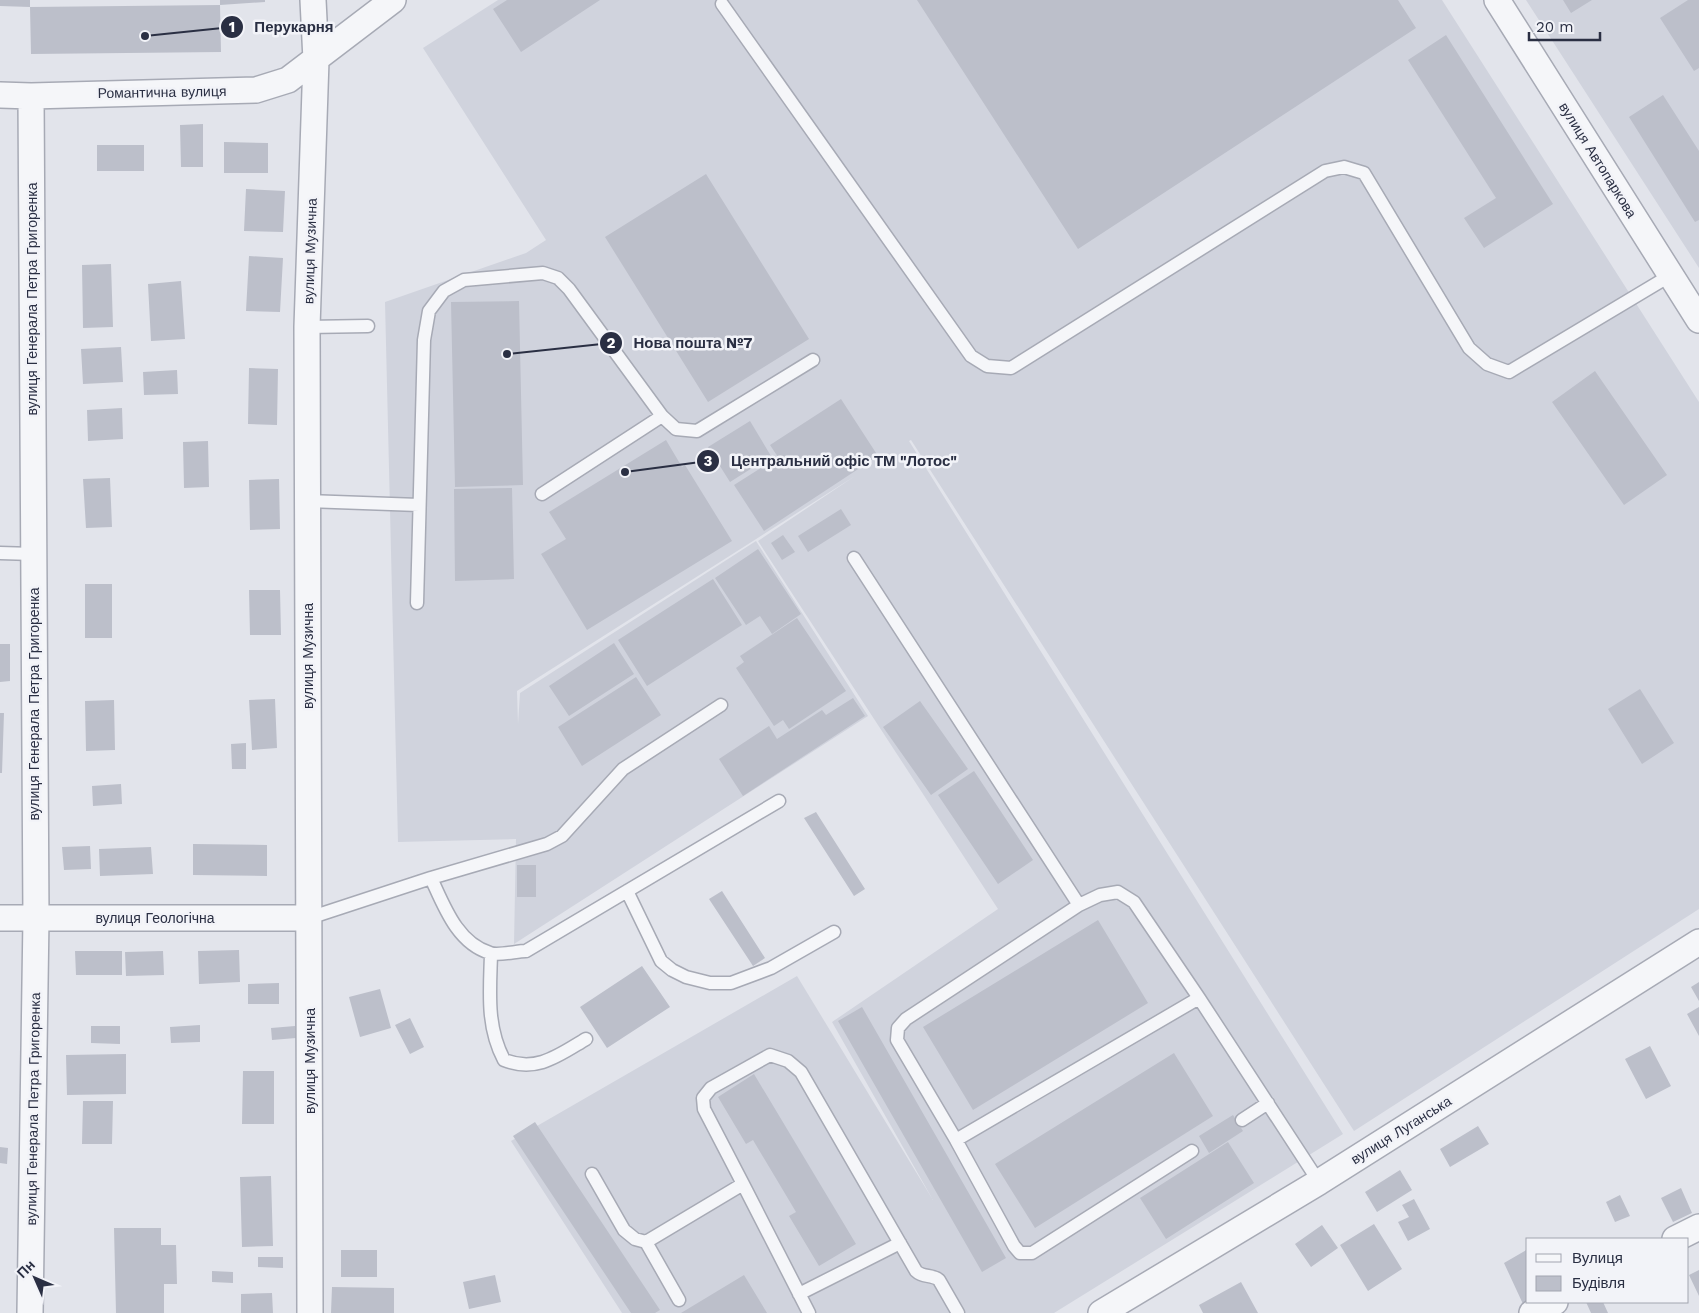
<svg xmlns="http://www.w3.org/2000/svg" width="1699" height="1313" font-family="'Work Sans',sans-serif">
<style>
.built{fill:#d0d3dd}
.building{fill:#bcbfca}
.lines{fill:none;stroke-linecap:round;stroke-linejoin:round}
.lane-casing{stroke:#a7aab5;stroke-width:15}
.street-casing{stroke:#a7aab5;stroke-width:28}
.lane{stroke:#f5f6f9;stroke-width:12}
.street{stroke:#f5f6f9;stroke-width:25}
.labels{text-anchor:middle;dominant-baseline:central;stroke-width:5;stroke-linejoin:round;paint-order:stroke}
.street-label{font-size:14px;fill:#2a2f43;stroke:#f2f3f8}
.leader{fill:none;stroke:#2a2f43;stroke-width:2}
.callout-dot{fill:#2a2f43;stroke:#f2f3f8;stroke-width:2}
.mark-label{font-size:15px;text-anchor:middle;font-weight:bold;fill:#fff}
.callout-label{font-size:15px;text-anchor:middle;font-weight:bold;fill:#2a2f43;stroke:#f2f3f8;stroke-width:5;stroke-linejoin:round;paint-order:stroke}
</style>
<rect width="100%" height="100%" fill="#e2e4eb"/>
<path class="built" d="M 498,0 L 1442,0 L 1699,402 L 1699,909 L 1354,1131 L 911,440 L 909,441 L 1343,1134 L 1054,1313 L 622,1313 L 511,1141 L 797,976 L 933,1200 L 832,1022 L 998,909 L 758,541 L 855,476 L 517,691 L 518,724 L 520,693 L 756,541 L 868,716 L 514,944 L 516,839 L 398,842 L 385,302 L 526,253 L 546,240 L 423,48 Z
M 1526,0 L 1699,0 L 1699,268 Z"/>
<path class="building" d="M 0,0 L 30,0 L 30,7 L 0,6 Z
M 220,0 L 265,0 L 265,2 L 220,5 L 221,52 L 31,54 L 30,7 L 220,5 Z
M 507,0 L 600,0 L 521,52 L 493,9 Z
M 917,0 L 1398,0 L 1416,28 L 1078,249 Z
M 1563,0 L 1592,0 L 1571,13 Z
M 1688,0 L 1699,0 L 1699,68 L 1694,71 L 1660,18 Z
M 1446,35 L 1553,204 L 1484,248 L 1464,218 L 1496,198 L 1408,60 Z
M 1663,95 L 1699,151 L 1699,220 L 1695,222 L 1629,117 Z
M 203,124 L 203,167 L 181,167 L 180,125 Z
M 224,142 L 268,143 L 268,173 L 224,173 Z
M 97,145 L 144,145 L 144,171 L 97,171 Z
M 706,174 L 809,339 L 708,402 L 605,237 Z
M 246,189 L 285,191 L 283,232 L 244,231 Z
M 249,256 L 283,258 L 280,312 L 246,311 Z
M 111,264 L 113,327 L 83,328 L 82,265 Z
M 181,281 L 185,339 L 151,341 L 148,284 Z
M 519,301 L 523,485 L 455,487 L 451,302 Z
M 121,347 L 123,382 L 83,384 L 81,349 Z
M 249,368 L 278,369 L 277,425 L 248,424 Z
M 177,370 L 178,394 L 144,395 L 143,372 Z
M 1595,371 L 1667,475 L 1624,505 L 1552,402 Z
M 841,399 L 878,456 L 764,531 L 734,485 L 778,457 L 770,445 Z
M 122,408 L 123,439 L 88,441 L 87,410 Z
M 750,421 L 771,456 L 730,482 L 708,447 Z
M 666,440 L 682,467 L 685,465 L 732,541 L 587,630 L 541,554 L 566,539 L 549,512 Z
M 208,441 L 209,487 L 184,488 L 183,442 Z
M 110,478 L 112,527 L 86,528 L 83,479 Z
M 279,479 L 280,529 L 250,530 L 249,480 Z
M 512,488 L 514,579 L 455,581 L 454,489 Z
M 841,509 L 851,525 L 808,552 L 798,536 Z
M 783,535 L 795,552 L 782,560 L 771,543 Z
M 758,549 L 801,614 L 772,634 L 760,616 L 746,625 L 715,578 Z
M 713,579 L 742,625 L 647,686 L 618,640 Z
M 85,584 L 112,584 L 112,638 L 85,638 Z
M 249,590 L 280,590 L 281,635 L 250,635 Z
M 797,618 L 846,691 L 789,729 L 783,720 L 774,726 L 736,668 L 744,662 L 740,656 Z
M 614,643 L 634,674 L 569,716 L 549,686 Z
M 0,644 L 10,644 L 10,681 L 0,682 Z
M 636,677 L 661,715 L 582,766 L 558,727 Z
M 1640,689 L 1674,743 L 1642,764 L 1608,709 Z
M 853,698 L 865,716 L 743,796 L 719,759 L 769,726 L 777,739 L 822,710 L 826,715 Z
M 275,699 L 277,748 L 252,750 L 249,700 Z
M 114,700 L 115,750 L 86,751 L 85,701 Z
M 920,701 L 968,769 L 931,795 L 883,727 Z
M 0,713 L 4,713 L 2,773 L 0,773 Z
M 246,743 L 246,769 L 232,769 L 231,744 Z
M 974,771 L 1033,860 L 998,884 L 938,795 Z
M 121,784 L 122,804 L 93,806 L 92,786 Z
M 816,812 L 865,889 L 854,896 L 804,818 Z
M 193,844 L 267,845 L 267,876 L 193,875 Z
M 90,846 L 91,869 L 64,870 L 62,847 Z
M 151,847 L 153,874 L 100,876 L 99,849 Z
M 517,865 L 536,865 L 536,897 L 517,897 Z
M 722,891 L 765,958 L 753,966 L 709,899 Z
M 1098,920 L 1148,1003 L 973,1110 L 923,1027 Z
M 239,950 L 240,982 L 199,984 L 198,951 Z
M 75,951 L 122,951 L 122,975 L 76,975 Z
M 163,951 L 164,975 L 126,976 L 125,952 Z
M 642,966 L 670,1007 L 607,1048 L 580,1007 Z
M 1699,982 L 1699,1001 L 1691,987 Z
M 279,983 L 279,1004 L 248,1004 L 248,984 Z
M 380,989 L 391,1028 L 360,1037 L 349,997 Z
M 862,1007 L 1006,1258 L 982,1272 L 838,1021 Z
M 1699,1007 L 1699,1036 L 1687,1014 Z
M 410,1018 L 424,1047 L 410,1054 L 395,1025 Z
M 200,1025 L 200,1042 L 171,1043 L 170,1027 Z
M 91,1026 L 120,1026 L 120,1044 L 91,1043 Z
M 295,1026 L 296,1038 L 272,1040 L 271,1028 Z
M 1650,1046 L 1671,1086 L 1646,1099 L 1625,1059 Z
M 1174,1053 L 1213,1116 L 1035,1228 L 995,1164 Z
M 126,1054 L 126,1094 L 67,1095 L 66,1055 Z
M 243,1071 L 274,1071 L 274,1124 L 242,1124 Z
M 754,1074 L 856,1244 L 819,1266 L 789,1216 L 796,1212 L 753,1140 L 746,1144 L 718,1097 Z
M 83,1101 L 113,1101 L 112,1144 L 82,1144 Z
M 1233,1115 L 1243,1131 L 1209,1153 L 1199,1136 Z
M 535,1122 L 660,1310 L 655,1313 L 631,1313 L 513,1136 Z
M 1478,1126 L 1489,1144 L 1450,1167 L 1440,1149 Z
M 1228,1142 L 1254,1183 L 1166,1239 L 1140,1198 Z
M 0,1147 L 8,1148 L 7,1164 L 0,1163 Z
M 1400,1170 L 1412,1190 L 1377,1212 L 1365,1192 Z
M 271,1176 L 273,1246 L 242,1247 L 240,1177 Z
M 1681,1188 L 1692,1213 L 1673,1222 L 1661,1198 Z
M 1620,1195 L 1630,1216 L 1615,1222 L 1606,1202 Z
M 1414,1199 L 1430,1229 L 1408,1241 L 1398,1222 L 1409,1217 L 1402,1205 Z
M 1374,1224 L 1402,1269 L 1368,1291 L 1340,1245 Z
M 1322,1225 L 1338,1248 L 1311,1267 L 1295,1244 Z
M 114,1228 L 161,1228 L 161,1245 L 176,1245 L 177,1284 L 164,1284 L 164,1313 L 116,1313 Z
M 1528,1249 L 1528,1302 L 1523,1304 L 1504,1263 Z
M 341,1250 L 377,1250 L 377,1277 L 341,1277 Z
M 258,1257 L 283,1257 L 283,1268 L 258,1267 Z
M 1699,1270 L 1699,1296 L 1689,1275 Z
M 212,1271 L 233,1272 L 233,1283 L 212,1282 Z
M 495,1275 L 501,1302 L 469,1309 L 463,1282 Z
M 744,1275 L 767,1313 L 681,1313 Z
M 1241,1282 L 1258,1313 L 1203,1313 L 1199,1305 Z
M 332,1287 L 394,1288 L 394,1313 L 331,1313 Z
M 272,1293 L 273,1313 L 241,1313 L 241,1294 Z
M 1586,1302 L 1603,1302 L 1608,1313 L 1591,1313 Z"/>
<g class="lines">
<g class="lane-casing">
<path id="lane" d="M 722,4 L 971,356 L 987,366 L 1011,368 L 1325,171 L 1344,167 L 1364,173 L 1469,348 L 1487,364 L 1509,372 L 1671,275
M 307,327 L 368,326
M 542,494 L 662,416
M 307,501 L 419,505
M 0,553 L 33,554
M 854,558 L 1079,905
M 417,603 L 424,340 L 429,311 L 444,291 L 464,280 L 543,273 L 558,278 L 569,289 L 662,416 L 676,429 L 697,431 L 813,360
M 431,878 C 444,906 457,943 490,953 C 498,956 517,951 526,951 L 779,801
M 627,891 L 661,961 L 672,970 L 686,977 L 710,983 L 731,983 L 771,968 L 834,932
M 309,918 L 431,878 L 547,844 L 562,836 L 623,769 L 721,705
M 491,954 C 490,991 486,1026 504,1060 C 537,1073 559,1055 586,1039
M 1242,1120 L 1268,1103
M 956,1140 L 1199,998
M 1192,1151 L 1032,1253 L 1020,1253 L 1014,1246 L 956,1140 L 897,1040 L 898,1028 L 906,1019 L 1079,905 L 1100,895 L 1118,892 L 1134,902 L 1199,998 L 1319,1182
M 592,1174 L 624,1230 L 635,1239 L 646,1242 L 743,1184 L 809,1313
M 743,1184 L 704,1109 L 703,1098 L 711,1088 L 770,1055 L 788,1061 L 801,1072 L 916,1271 C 923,1278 932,1274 939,1280 L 958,1313
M 646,1242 L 679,1300
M 799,1294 L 900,1243"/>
</g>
<g class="street-casing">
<path id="street" d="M 1497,0 L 1699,320
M 0,95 L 31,96 L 256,90 L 288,80 L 393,0
M 0,918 L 309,918
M 1675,1239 L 1699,1227
M 30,1313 L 36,918 L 31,96
M 310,1313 L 307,327 L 316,60 L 313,0
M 1101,1313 L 1319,1182 L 1699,942
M 1532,1313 L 1555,1302"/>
</g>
<use href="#lane" class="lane"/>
<use href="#street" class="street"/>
</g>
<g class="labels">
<g class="street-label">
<text transform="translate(162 92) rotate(-1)">Романтична вулиця</text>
<text transform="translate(1598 160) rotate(58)">вулиця Автопаркова</text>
<text transform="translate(310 251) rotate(-88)">вулиця Музична</text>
<text transform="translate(32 299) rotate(-90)">вулиця Генерала Петра Григоренка</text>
<text transform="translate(308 656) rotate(-90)">вулиця Музична</text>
<text transform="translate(34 704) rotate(-90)">вулиця Генерала Петра Григоренка</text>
<text x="155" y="918">вулиця Геологічна</text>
<text transform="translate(310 1061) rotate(-90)">вулиця Музична</text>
<text transform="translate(33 1109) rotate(-89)">вулиця Генерала Петра Григоренка</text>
<text transform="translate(1401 1130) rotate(-32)">вулиця Луганська</text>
</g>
</g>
<path class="leader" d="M145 36L232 27M507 354L611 343M625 472L708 461"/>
<g class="callout-dot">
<circle cx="145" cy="36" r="5"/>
<circle cx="507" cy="354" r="5"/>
<circle cx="625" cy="472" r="5"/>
<circle cx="232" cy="27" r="12"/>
<circle cx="611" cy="343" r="12"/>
<circle cx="708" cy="461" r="12"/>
</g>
<g class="mark-label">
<text x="232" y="32">1</text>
<text x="611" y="348">2</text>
<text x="708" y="466">3</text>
</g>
<g class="callout-label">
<text x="294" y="32">Перукарня</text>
<text x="693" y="348">Нова пошта №7</text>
<text x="844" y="466">Центральний офіс ТМ "Лотос"</text>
</g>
<rect x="1526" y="1238" width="162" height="65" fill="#f2f3f8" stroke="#a2a5b0"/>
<rect x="1536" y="1254" width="25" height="8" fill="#f5f6f9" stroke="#a2a5b0"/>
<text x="1572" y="1263" font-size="15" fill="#2a2f43">Вулиця</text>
<rect x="1536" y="1276" width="25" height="15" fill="#bcbfca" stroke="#a2a5b0"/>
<text x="1572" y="1288" font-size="15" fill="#2a2f43">Будівля</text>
<g transform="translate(35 1278) rotate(315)" stroke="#f2f3f8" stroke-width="4" paint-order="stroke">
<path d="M0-4L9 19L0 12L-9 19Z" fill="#2a2f43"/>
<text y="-8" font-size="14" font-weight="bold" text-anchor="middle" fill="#2a2f43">Пн</text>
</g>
<path d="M1529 32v8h71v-8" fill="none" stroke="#2a2f43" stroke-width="2.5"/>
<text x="1536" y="32" font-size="15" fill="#2a2f43" stroke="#f2f3f8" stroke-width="4" paint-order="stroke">20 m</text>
</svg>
